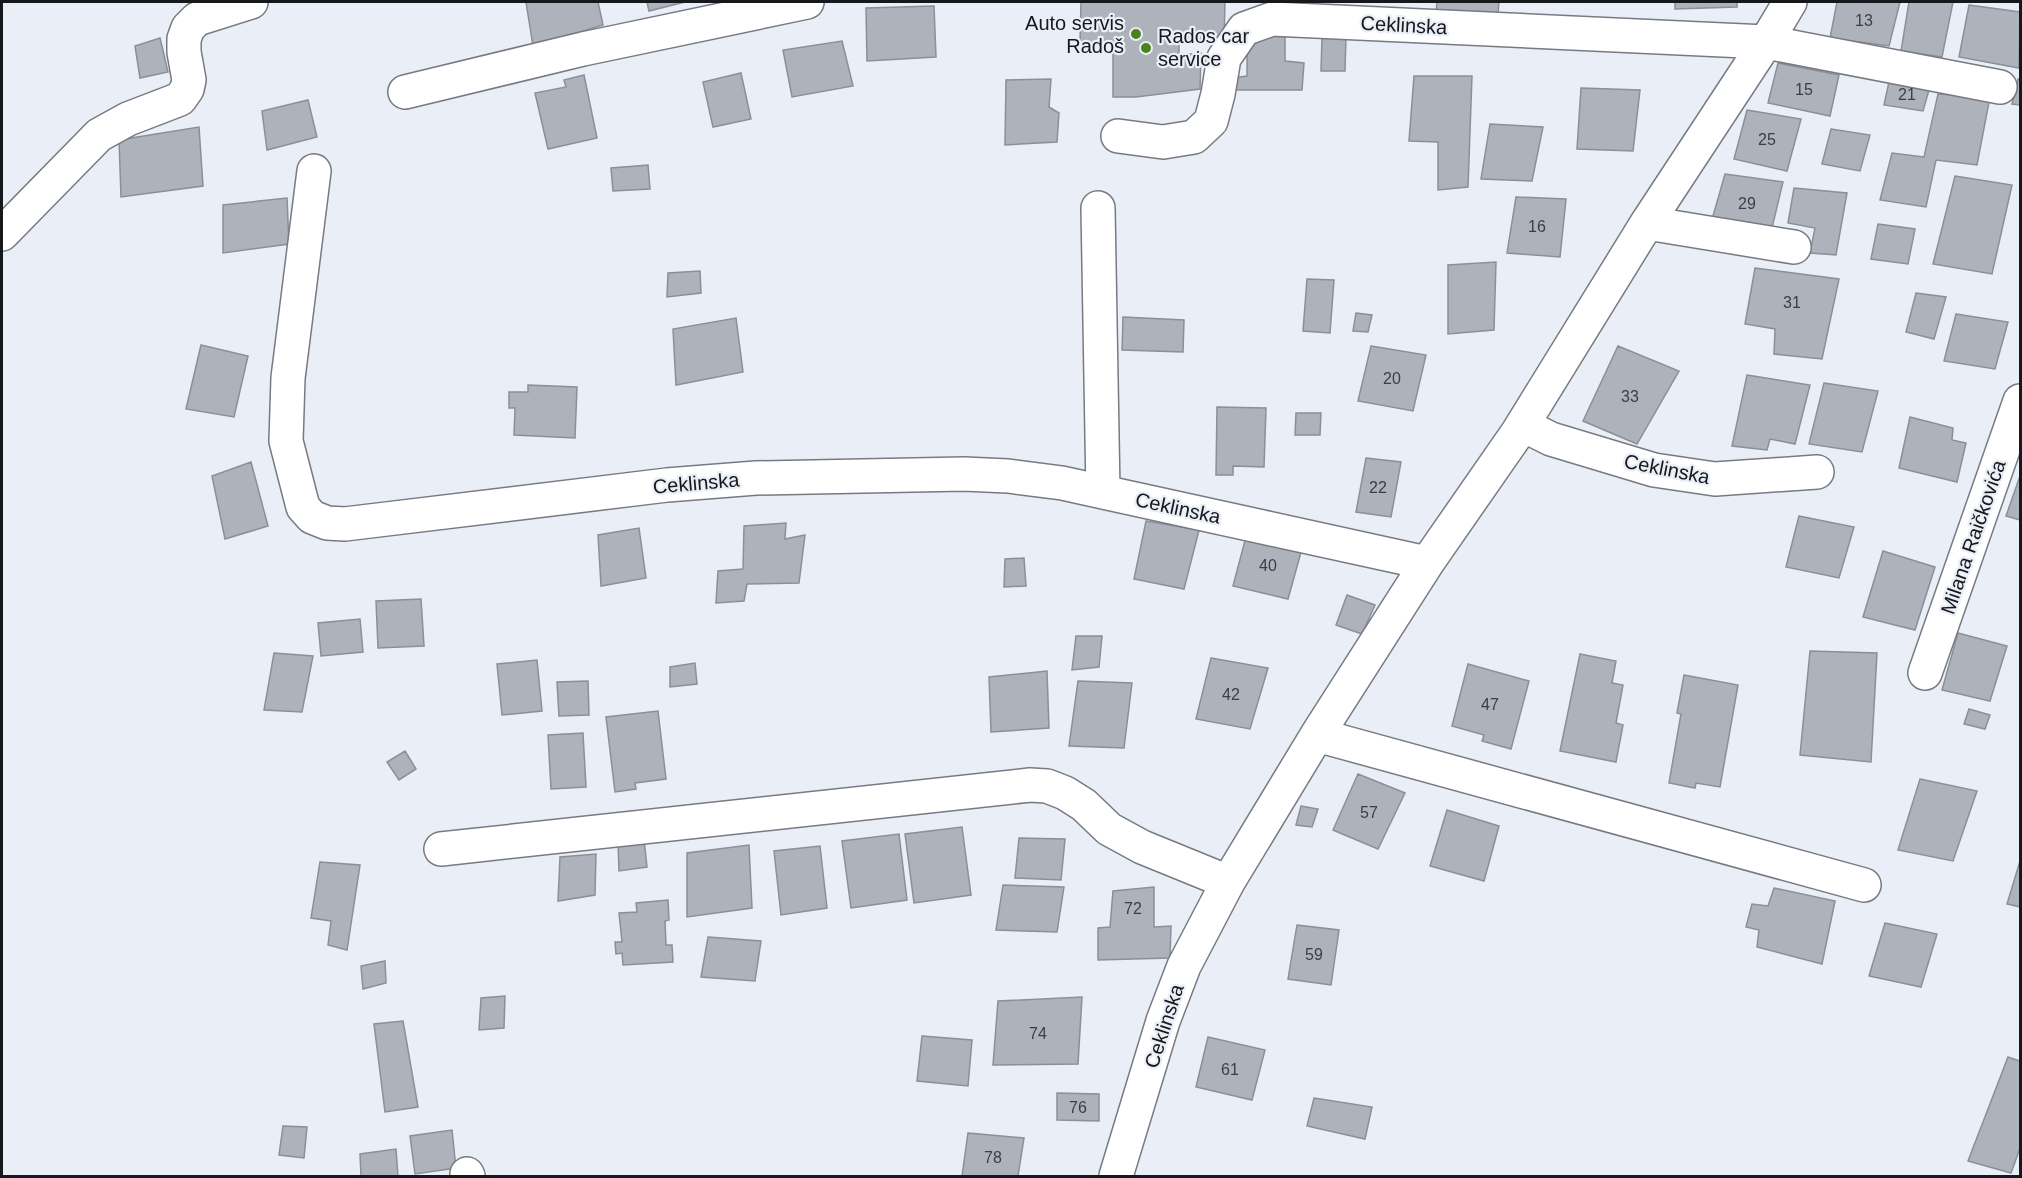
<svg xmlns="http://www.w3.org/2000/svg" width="2022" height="1178" font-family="Arial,sans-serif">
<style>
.building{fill:#aeb2bb;stroke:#8b8f98;stroke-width:1.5}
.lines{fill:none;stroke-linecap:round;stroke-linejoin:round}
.minor-casing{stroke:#777a83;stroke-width:36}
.minor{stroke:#fff;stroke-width:33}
.poi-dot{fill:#4a821b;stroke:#eaeef7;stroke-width:2}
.labels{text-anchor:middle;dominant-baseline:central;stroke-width:4.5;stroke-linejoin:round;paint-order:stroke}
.number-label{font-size:16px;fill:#3d3e44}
.poi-label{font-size:20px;fill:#17181c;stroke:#eaeef7;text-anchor:end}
.street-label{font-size:20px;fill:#17181c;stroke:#eaeef7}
</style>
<rect width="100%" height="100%" fill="#eaeef7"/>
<path class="building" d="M 526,2 L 598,2 L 603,25 L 533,46 Z
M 647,2 L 685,2 L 649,11 Z
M 1081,2 L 1225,2 L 1224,40 L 1179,40 L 1179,55 L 1201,53 L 1200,89 L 1136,97 L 1113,97 L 1113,43 L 1080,43 Z
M 1437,2 L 1499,2 L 1498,13 L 1436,13 Z
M 1675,2 L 1737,2 L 1737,7 L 1675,9 Z
M 1837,2 L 1900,2 L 1889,46 L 1830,38 Z
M 1909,2 L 1953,2 L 1942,57 L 1901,51 Z
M 1969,5 L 2020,12 L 2019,68 L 1959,57 Z
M 934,6 L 936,57 L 867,61 L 866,8 Z
M 1247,35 L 1285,35 L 1285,61 L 1304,63 L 1302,90 L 1233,90 L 1232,78 L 1247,76 Z
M 1346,36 L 1345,71 L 1321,71 L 1322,37 Z
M 160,38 L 168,72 L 140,78 L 135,46 Z
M 842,41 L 853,86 L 792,97 L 783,50 Z
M 1778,63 L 1839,75 L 1830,116 L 1768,103 Z
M 741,73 L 751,119 L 713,127 L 703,82 Z
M 584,75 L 597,138 L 548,149 L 535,93 L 566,87 L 564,80 Z
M 1414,76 L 1472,76 L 1468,187 L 1438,190 L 1438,142 L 1409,141 Z
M 1890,77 L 1931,83 L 1923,111 L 1884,105 Z
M 1051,79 L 1049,107 L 1059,113 L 1057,142 L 1005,145 L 1006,80 Z
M 2018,79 L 2020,80 L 2020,105 L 2012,104 Z
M 1581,88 L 1640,90 L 1633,151 L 1577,149 Z
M 1938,94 L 1990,97 L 1977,165 L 1936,160 L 1926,207 L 1880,200 L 1892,153 L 1924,157 Z
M 308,100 L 317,137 L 267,150 L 262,111 Z
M 1747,110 L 1801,119 L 1787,171 L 1734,159 Z
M 1490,124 L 1543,127 L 1532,181 L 1481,179 Z
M 199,127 L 203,186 L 121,197 L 119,140 Z
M 1831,129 L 1870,135 L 1860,171 L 1822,164 Z
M 648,165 L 650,189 L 613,191 L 611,168 Z
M 1725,174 L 1783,182 L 1771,232 L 1711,223 Z
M 1955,176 L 2012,185 L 1992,274 L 1933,264 Z
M 1794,188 L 1847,193 L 1836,255 L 1810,253 L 1815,228 L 1788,223 Z
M 1516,197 L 1566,199 L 1560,257 L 1507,253 Z
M 287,198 L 289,244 L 223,253 L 223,205 Z
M 1878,224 L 1915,229 L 1908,264 L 1871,259 Z
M 1496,262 L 1494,330 L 1448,334 L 1448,265 Z
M 1755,268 L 1839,279 L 1822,359 L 1774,354 L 1775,329 L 1745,324 Z
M 700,271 L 701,293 L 667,297 L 668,273 Z
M 1307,279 L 1334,280 L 1330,333 L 1303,331 Z
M 1916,293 L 1946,297 L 1934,339 L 1906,332 Z
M 1356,313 L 1372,315 L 1368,332 L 1353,331 Z
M 1956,314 L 2008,322 L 1995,369 L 1944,361 Z
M 1123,317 L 1184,320 L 1183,352 L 1122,350 Z
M 736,318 L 743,372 L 676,385 L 673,329 Z
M 201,345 L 248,356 L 234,417 L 186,409 Z
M 1371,346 L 1426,355 L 1413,411 L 1358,401 Z
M 1618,346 L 1679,371 L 1637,444 L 1583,421 Z
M 1747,375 L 1810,385 L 1795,444 L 1770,439 L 1767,450 L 1732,446 Z
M 1824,383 L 1878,391 L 1862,452 L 1809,444 Z
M 528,385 L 577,387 L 575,438 L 514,435 L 515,408 L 509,408 L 509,392 L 528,392 Z
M 1217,407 L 1266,408 L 1264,467 L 1233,466 L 1233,475 L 1216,475 Z
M 1296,413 L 1321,413 L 1320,435 L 1295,435 Z
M 1910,417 L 1953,428 L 1952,440 L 1966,443 L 1957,482 L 1899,468 Z
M 1366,458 L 1401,462 L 1391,517 L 1356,512 Z
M 251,462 L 268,526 L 225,539 L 212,476 Z
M 2020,476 L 2020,520 L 2006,516 Z
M 1799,516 L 1854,527 L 1839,578 L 1786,567 Z
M 1146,521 L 1199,530 L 1184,589 L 1134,579 Z
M 786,523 L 785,539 L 805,535 L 799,583 L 747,584 L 744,601 L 716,603 L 718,571 L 743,569 L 744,526 Z
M 639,528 L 646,578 L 601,586 L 598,535 Z
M 1247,533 L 1303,545 L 1288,599 L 1233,586 Z
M 1883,551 L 1935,567 L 1915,630 L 1863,617 Z
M 1024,558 L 1026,586 L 1004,587 L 1005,559 Z
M 1347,595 L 1375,605 L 1362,634 L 1336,625 Z
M 421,599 L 424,646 L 378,648 L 376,601 Z
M 360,619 L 363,652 L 321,656 L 318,623 Z
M 1958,633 L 2007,646 L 1990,701 L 1942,690 Z
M 1076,636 L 1102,636 L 1099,667 L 1072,670 Z
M 1810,651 L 1877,653 L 1871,762 L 1800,755 Z
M 274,653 L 313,656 L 302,712 L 264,710 Z
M 1580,654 L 1616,661 L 1612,683 L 1623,685 L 1616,723 L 1623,725 L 1616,762 L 1560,751 Z
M 1211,658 L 1268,668 L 1250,729 L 1196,719 Z
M 537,660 L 542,711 L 502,715 L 497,664 Z
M 695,663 L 697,684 L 670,687 L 670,667 Z
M 1468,664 L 1529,681 L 1511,749 L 1482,741 L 1484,735 L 1452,726 Z
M 1047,671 L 1049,728 L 991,732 L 989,677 Z
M 1684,675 L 1738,685 L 1720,787 L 1696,783 L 1695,788 L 1669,783 L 1681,714 L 1677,713 Z
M 588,681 L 589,715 L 559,716 L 557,682 Z
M 1078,681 L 1132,683 L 1124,748 L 1069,746 Z
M 1969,709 L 1990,715 L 1985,729 L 1964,724 Z
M 658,711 L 666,779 L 635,783 L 636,789 L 615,792 L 606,717 Z
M 583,733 L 586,787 L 551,789 L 548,735 Z
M 405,751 L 416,769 L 399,780 L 387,762 Z
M 1358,774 L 1405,793 L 1378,849 L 1333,830 Z
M 1920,779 L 1977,791 L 1953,861 L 1898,850 Z
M 1301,806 L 1318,809 L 1312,827 L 1296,825 Z
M 1447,810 L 1499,826 L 1484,881 L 1430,866 Z
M 962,827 L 971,895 L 914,903 L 905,834 Z
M 899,834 L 907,900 L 851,908 L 842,841 Z
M 1019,838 L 1065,839 L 1061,880 L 1015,878 Z
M 644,839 L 647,867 L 619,871 L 618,842 Z
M 749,845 L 752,908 L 687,917 L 687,853 Z
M 820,846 L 827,908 L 781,915 L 774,851 Z
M 596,854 L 595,895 L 558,901 L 560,857 Z
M 2020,861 L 2020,907 L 2007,904 Z
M 320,862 L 360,865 L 347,950 L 328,945 L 331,921 L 311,918 Z
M 1003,885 L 1064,887 L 1057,932 L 996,930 Z
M 1154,887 L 1154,927 L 1171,926 L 1170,958 L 1098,960 L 1098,928 L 1110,927 L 1113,891 Z
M 1774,888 L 1835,901 L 1822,964 L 1757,947 L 1759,930 L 1746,927 L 1752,904 L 1768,906 Z
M 668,900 L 669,920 L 665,921 L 666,945 L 672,945 L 673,962 L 623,965 L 622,953 L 616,954 L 615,942 L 622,942 L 619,913 L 637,912 L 636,903 Z
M 1885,923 L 1937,934 L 1921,987 L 1869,976 Z
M 1297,925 L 1339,930 L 1331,985 L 1288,979 Z
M 708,937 L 761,941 L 755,981 L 701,977 Z
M 385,961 L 386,983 L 363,989 L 361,966 Z
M 505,996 L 504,1028 L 479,1030 L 481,998 Z
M 1082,997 L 1078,1064 L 993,1065 L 998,1001 Z
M 403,1021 L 418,1107 L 385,1112 L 374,1024 Z
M 922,1036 L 972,1040 L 968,1086 L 917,1081 Z
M 1208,1037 L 1265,1050 L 1252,1100 L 1196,1087 Z
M 2008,1057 L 2020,1061 L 2020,1148 L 2011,1173 L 1968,1161 Z
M 1057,1093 L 1099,1094 L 1099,1121 L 1057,1120 Z
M 1314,1098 L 1372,1107 L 1365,1139 L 1307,1126 Z
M 283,1126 L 307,1127 L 304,1158 L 279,1155 Z
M 452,1130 L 456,1168 L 415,1174 L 410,1136 Z
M 968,1133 L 1024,1138 L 1018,1176 L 962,1176 Z
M 396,1149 L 398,1176 L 361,1176 L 360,1154 Z"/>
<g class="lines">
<g class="minor-casing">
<path id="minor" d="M 405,92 L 583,49 L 807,2
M 1118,136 L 1163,142 L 1194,137 L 1211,121 L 1218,94 L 1224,58 L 1244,29 L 1272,19 L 1766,42 L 2000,87
M 314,171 L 288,378 L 286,441 L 303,507 L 312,517 L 327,523 L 345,524 L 667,485 L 756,478 L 964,474 L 1008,476 L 1062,483 L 1427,563
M 1098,208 L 1103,492
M 1647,223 L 1794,247
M 2,234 L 99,135 L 128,119 L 180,99 L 187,89 L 189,80 L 184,52 L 184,39 L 188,28 L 197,19 L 251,2
M 1523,425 L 1551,439 L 1654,470 L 1715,479 L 1817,472
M 1925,673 L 2020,401
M 1317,735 L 1864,885
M 441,849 L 1030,785 L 1047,786 L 1065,793 L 1084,805 L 1109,829 L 1142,847 L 1228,882
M 467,1174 L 468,1176
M 1116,1176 L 1163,1021 L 1184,966 L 1228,882 L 1317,735 L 1427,563 L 1518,432 L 1647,223 L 1766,42 L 1790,2"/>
</g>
<use href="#minor" class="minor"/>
</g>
<g class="poi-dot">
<circle cx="1136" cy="34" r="6"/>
<circle cx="1146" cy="48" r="6"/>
</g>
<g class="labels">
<g class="number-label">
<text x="1864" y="20">13</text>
<text x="1804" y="89">15</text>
<text x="1907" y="94">21</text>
<text x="1767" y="139">25</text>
<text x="1747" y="203">29</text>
<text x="1537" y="226">16</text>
<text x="1792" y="302">31</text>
<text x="1392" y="378">20</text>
<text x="1630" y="396">33</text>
<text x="1378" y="487">22</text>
<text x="1268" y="565">40</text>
<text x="1231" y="694">42</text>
<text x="1490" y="704">47</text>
<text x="1369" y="812">57</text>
<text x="1133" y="908">72</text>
<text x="1314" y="954">59</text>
<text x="1038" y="1033">74</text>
<text x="1230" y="1069">61</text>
<text x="1078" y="1107">76</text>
<text x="993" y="1157">78</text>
</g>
<g class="poi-label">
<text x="1124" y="23">Auto servis<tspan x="1124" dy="23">Radoš</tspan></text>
<text x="1158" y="36" text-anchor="start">Rados car<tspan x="1158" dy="23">service</tspan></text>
</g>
<g class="street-label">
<text transform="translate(1404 25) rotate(3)">Ceklinska</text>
<text transform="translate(1667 469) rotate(11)">Ceklinska</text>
<text transform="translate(696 483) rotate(-5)">Ceklinska</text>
<text transform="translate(1178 508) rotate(12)">Ceklinska</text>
<text transform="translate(1973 537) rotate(-71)">Milana Raičkovića</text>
<text transform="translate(1164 1026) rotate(-72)">Ceklinska</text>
</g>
</g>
<rect width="2022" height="1178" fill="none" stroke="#17181c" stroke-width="6"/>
</svg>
